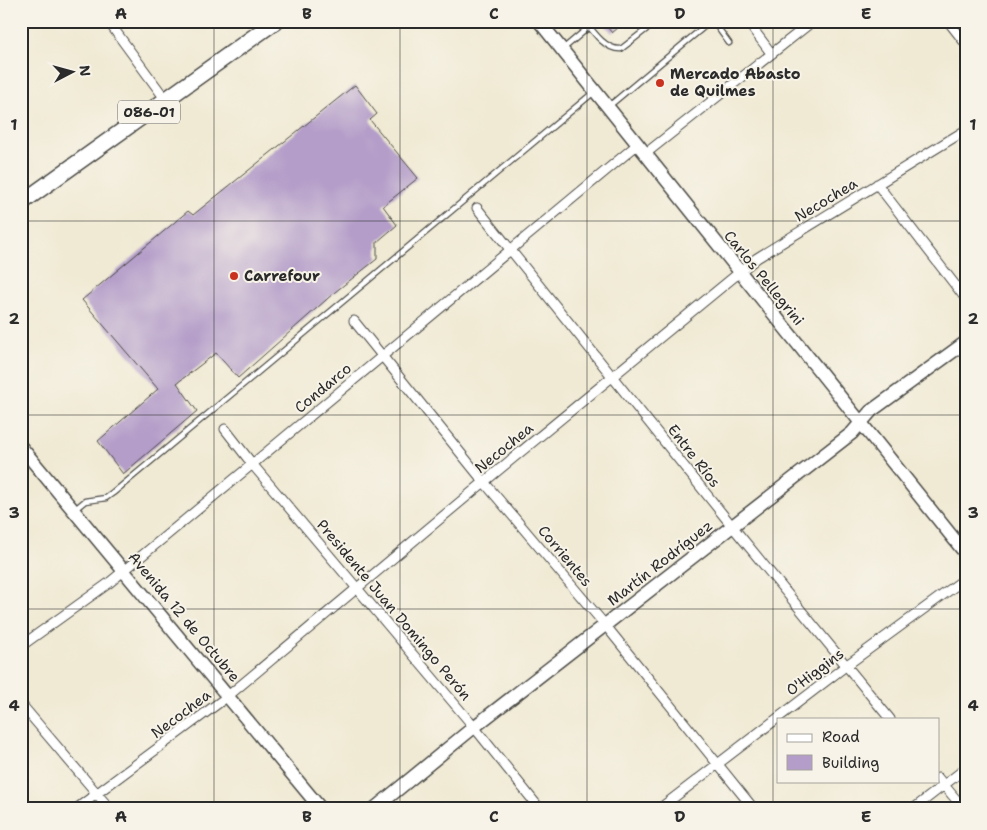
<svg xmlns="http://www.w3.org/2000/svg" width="987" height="830" font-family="'Shantell Sans',sans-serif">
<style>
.building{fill:#b49dc9}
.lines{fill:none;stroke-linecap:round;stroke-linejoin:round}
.lane-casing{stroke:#494844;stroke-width:7}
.street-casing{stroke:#494844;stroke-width:11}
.secondary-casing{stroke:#494844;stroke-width:15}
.primary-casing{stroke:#494844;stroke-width:18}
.lane{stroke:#fff;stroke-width:4.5}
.street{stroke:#fff;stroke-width:9}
.secondary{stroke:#fff;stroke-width:12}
.primary{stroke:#fff;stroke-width:15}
.grid{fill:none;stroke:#2b2b2b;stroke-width:1;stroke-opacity:0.55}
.poi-dot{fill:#c8321e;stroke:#f7f3e8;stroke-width:2}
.labels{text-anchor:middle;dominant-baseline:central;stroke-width:4;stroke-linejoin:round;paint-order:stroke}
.shield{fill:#f7f3e8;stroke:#686764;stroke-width:1}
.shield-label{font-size:14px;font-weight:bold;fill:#2b2b2b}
.poi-label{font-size:15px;font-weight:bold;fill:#2b2b2b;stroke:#f7f3e8;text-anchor:start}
.street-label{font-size:15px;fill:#2b2b2b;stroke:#f7f3e8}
.neatline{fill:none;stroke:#2b2b2b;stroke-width:2}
.grid-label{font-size:16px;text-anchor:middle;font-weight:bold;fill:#2b2b2b}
</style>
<rect width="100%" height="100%" fill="#f7f3e8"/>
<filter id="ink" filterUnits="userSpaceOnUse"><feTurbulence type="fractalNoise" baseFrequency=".02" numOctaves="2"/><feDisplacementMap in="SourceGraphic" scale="10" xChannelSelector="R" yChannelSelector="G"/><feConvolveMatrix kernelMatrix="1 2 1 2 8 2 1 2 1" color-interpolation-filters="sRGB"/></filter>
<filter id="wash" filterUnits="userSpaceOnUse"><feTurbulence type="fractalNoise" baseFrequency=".0096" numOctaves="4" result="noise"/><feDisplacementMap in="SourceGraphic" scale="20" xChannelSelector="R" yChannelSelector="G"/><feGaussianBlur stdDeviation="1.12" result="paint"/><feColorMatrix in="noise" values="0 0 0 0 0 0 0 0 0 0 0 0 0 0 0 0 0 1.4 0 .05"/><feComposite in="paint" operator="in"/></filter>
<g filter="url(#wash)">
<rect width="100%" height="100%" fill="#f0ead4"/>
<g id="blocks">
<path class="building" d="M 602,21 L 626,21 L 612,33 Z
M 355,85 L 377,114 L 370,120 L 418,178 L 383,206 L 397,225 L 377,242 L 377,259 L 335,292 L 238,378 L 216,353 L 177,383 L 197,411 L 123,474 L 98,441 L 158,389 L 82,300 L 188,211 L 193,215 Z"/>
</g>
</g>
<g filter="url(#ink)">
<use href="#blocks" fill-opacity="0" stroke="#494844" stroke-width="1"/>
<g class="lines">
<g class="lane-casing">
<path id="lane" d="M 585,21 C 594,33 606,50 621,49 L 657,21
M 713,21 L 729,43
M 563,49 L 589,27
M 609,106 L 711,21
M 74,510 L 85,501 L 106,498 L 113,493 L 594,92"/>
</g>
<g class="street-casing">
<path id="street" d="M 108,21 L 166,100
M 747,21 L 771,53
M 948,21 L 966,44
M 645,154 L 813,21
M 877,184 L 966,299
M 477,208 L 732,526 L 890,719
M 354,321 L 484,482 L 606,626 L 754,809
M 225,429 L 253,465 L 474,727 L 540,809
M 21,646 L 109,583 L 638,144
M 21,704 L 110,809
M 938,778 L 964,809
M 76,809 L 228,696 L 484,482 L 757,258 L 966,130
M 659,809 L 847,665 L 966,578
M 913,809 L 966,768"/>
</g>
<g class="secondary-casing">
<path id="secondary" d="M 539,21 L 966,554
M 21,447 L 321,809
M 374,809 L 474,727 L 852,433 L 871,411 L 966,342"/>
</g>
<g class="primary-casing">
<path id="primary" d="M 21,203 L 276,21"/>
</g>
<use href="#lane" class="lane"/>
<use href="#street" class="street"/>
<use href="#secondary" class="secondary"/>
<use href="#primary" class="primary"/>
</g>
</g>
<path class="grid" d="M 214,21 L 214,809M 400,21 L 400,809M 587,21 L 587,809M 773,21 L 773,809M 21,221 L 966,221M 21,415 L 966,415M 21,609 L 966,609"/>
<g class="poi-dot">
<circle cx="660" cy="83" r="5"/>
<circle cx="234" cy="276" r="5"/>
</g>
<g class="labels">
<rect class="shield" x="118" y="100.5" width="62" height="23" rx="4"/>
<g class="shield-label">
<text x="149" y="112">086-01</text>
</g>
<g class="poi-label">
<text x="670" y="74">Mercado Abasto<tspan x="670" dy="17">de Quilmes</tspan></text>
<text x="244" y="276">Carrefour</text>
</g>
<g class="street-label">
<text transform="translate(826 200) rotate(-31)">Necochea</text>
<text transform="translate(764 278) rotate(51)">Carlos Pellegrini</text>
<text transform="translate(323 388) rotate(-40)">Condarco</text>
<text transform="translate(504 448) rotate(-39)">Necochea</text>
<text transform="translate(694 456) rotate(52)">Entre Ríos</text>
<text transform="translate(565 556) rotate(50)">Corrientes</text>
<text transform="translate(660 563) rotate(-38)">Martín Rodríguez</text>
<text transform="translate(394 610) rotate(50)">Presidente Juan Domingo Perón</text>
<text transform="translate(184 617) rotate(50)">Avenida 12 de Octubre</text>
<text transform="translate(815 672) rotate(-37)">O'Higgins</text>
<text transform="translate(181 714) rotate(-37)">Necochea</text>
</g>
</g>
<rect width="987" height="830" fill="none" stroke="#f7f3e8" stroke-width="55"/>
<rect x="777" y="718" width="162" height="65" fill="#f7f3e8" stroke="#a5a39c"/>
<rect x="787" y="734" width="25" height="8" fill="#ffffff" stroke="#a5a39c"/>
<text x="822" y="742" font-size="15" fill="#2b2b2b">Road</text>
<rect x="787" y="755" width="25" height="15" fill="#b49dc9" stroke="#a5a39c"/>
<text x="822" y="768" font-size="15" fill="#2b2b2b">Building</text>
<g transform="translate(72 72) rotate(84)" stroke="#f7f3e8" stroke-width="4" paint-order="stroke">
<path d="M0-4L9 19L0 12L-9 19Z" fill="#2b2b2b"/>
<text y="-8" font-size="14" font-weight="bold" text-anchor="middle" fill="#2b2b2b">N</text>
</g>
<rect x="28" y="28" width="932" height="774" class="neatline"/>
<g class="grid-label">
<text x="121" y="19">A</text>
<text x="307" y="19">B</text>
<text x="494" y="19">C</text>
<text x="680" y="19">D</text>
<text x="866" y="19">E</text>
<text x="14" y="130">1</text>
<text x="973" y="130">1</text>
<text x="14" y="324">2</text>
<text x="973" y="324">2</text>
<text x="14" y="518">3</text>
<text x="973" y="518">3</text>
<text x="14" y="711">4</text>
<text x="973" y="711">4</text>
<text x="121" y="822">A</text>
<text x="307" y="822">B</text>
<text x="494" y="822">C</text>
<text x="680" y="822">D</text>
<text x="866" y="822">E</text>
</g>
</svg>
